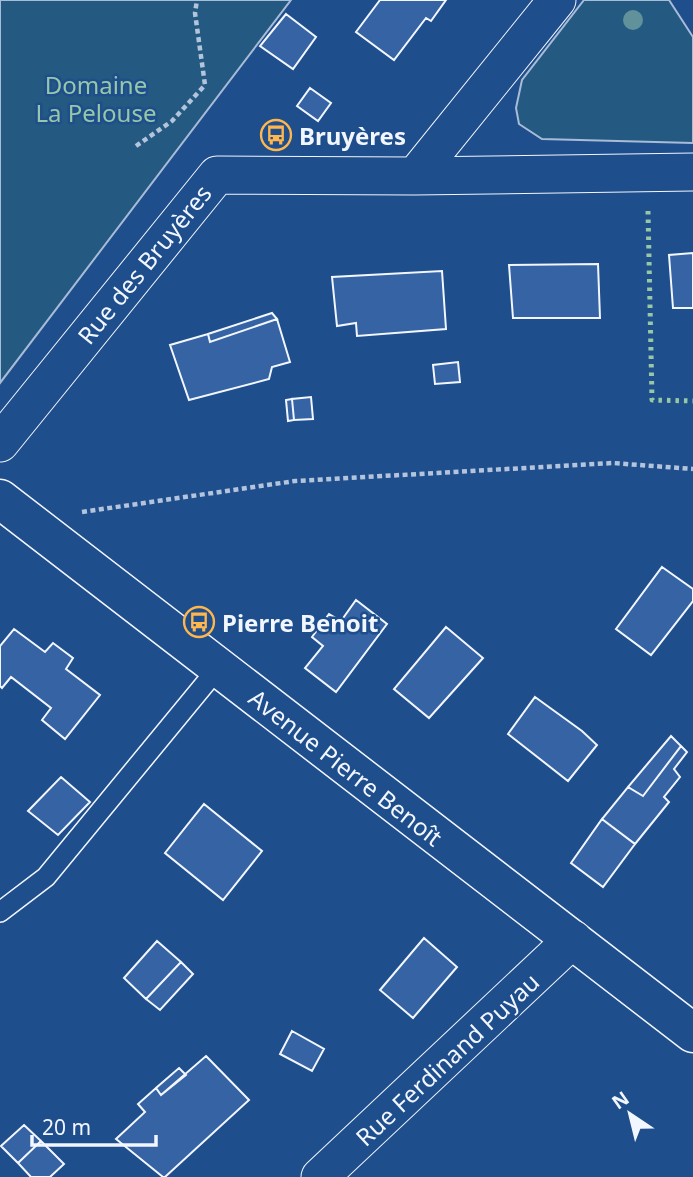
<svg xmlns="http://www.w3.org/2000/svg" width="693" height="1177" font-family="'Noto Sans',sans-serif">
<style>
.green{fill:#245a82;stroke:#a8bbd7;stroke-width:2}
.building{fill:#3563a3;stroke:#f2f6ff;stroke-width:2}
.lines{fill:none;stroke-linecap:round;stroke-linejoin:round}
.service-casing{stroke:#f2f6ff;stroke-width:22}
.minor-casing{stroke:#f2f6ff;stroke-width:39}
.primary-casing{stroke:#f2f6ff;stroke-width:41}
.path{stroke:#b3c4dc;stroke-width:4.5;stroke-dasharray:5 3.5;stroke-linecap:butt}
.service{stroke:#1f4e8c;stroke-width:19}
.minor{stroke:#1f4e8c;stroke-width:37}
.primary{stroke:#1f4e8c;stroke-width:38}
.hedge{stroke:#97c8a6;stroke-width:5;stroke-dasharray:3.5 5;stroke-linecap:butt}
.tree{fill:#61919a}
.labels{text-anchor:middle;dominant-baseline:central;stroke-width:5;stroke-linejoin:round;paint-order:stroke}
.park-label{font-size:24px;fill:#97c8a6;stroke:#1f4e8c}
.poi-label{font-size:24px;font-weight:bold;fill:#f2f6ff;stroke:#1f4e8c;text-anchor:start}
.street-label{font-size:24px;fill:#f2f6ff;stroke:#1f4e8c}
</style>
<rect width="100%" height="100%" fill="#1f4e8c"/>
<path class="green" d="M 0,0 L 291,0 L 0,383 Z
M 584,0 L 669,0 L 693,37 L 693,143 L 542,139 L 519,124 L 516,108 L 522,80 Z"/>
<path class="building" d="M 380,0 L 446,0 L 431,21 L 426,18 L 394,60 L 356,32 Z
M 286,14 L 316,37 L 293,69 L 260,46 Z
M 310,88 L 331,103 L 318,121 L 297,106 Z
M 693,253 L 693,308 L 673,308 L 669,255 Z
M 598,264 L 600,318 L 513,318 L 509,265 Z
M 442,271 L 446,329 L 357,336 L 356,323 L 337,326 L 332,277 Z
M 272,313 L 277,319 L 210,342 L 208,334 Z
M 277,319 L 290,362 L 272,367 L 269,379 L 189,400 L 170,345 L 208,334 L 210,342 Z
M 458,362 L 460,382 L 435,384 L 433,365 Z
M 311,397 L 313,419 L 294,420 L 292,399 Z
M 292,399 L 294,420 L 288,421 L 286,400 Z
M 662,567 L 693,589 L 693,601 L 651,655 L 616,629 Z
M 356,600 L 387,624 L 336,692 L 305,668 L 323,646 L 312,637 L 329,614 L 341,621 Z
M 446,627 L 483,658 L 429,718 L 394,689 Z
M 14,629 L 45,652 L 53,643 L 73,658 L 66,669 L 100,695 L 65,739 L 42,720 L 51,708 L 11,677 L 2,688 L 0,686 L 0,646 Z
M 535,697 L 582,731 L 597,745 L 568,781 L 508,734 Z
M 671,736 L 681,746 L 643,796 L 628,787 Z
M 681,746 L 687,752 L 674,769 L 680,777 L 664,797 L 669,802 L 635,844 L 602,819 L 628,787 L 643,796 Z
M 61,777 L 90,802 L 58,835 L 28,811 Z
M 204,804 L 262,851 L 223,900 L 165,853 Z
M 602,819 L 635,844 L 603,887 L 571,863 Z
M 424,938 L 457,967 L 413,1018 L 380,990 Z
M 157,941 L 181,962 L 146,999 L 124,978 Z
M 181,962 L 193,974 L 160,1010 L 146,999 Z
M 292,1031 L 324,1049 L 312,1071 L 280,1054 Z
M 206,1056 L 249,1100 L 165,1177 L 163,1177 L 116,1139 L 145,1112 L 138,1104 L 156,1088 L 161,1095 Z
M 179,1068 L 186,1075 L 161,1095 L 156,1088 Z
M 24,1125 L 41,1141 L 18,1163 L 1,1146 Z
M 41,1141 L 64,1164 L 50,1177 L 31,1177 L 18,1163 Z"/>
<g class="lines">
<g class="service-casing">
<path id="service" d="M 0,912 L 46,877 L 218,668"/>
</g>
<g class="minor-casing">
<path id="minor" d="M 415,176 L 557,0
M 0,443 L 217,175 L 415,176 L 693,172
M 320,1177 L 573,939"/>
</g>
<g class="primary-casing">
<path id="primary" d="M 0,499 L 693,1033"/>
</g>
<path class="path" d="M 136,146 L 172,121 L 205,85 L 195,13 L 197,0
M 82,512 L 295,481 L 613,463 L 693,469"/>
<use href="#service" class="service"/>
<use href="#minor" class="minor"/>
<use href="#primary" class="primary"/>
<path class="hedge" d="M 648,211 L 652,400 L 693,401"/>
</g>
<circle class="tree" cx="633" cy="20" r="10"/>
<defs>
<g id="bus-ring" transform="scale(1.575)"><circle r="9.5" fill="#1f4e8c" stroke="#ffb74d" stroke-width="1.5"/><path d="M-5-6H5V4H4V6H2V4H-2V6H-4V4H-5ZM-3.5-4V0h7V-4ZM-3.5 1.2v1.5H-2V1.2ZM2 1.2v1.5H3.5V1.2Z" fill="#ffb74d"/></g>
</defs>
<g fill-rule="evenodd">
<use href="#bus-ring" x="276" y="135"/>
<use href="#bus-ring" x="199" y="622"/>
</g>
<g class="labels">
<g class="park-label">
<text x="96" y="84">Domaine<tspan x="96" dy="28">La Pelouse</tspan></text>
</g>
<g class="poi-label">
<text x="299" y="135">Bruyères</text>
<text x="222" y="622">Pierre Benoit</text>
</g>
<g class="street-label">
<text transform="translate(144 264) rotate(-51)">Rue des Bruyères</text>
<text transform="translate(346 767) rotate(38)">Avenue Pierre Benoît</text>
<text transform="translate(447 1059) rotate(-43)">Rue Ferdinand Puyau</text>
</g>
</g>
<g transform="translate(630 1114) rotate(325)" stroke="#1f4e8c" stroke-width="5" paint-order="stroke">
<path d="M0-5L12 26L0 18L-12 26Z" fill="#f2f6ff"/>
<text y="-10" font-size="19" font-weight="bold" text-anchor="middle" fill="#f2f6ff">N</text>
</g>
<path d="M32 1135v10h124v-10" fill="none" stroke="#f2f6ff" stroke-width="3.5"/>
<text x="42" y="1135" font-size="21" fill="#f2f6ff" stroke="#1f4e8c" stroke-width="5" paint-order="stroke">20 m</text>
</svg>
